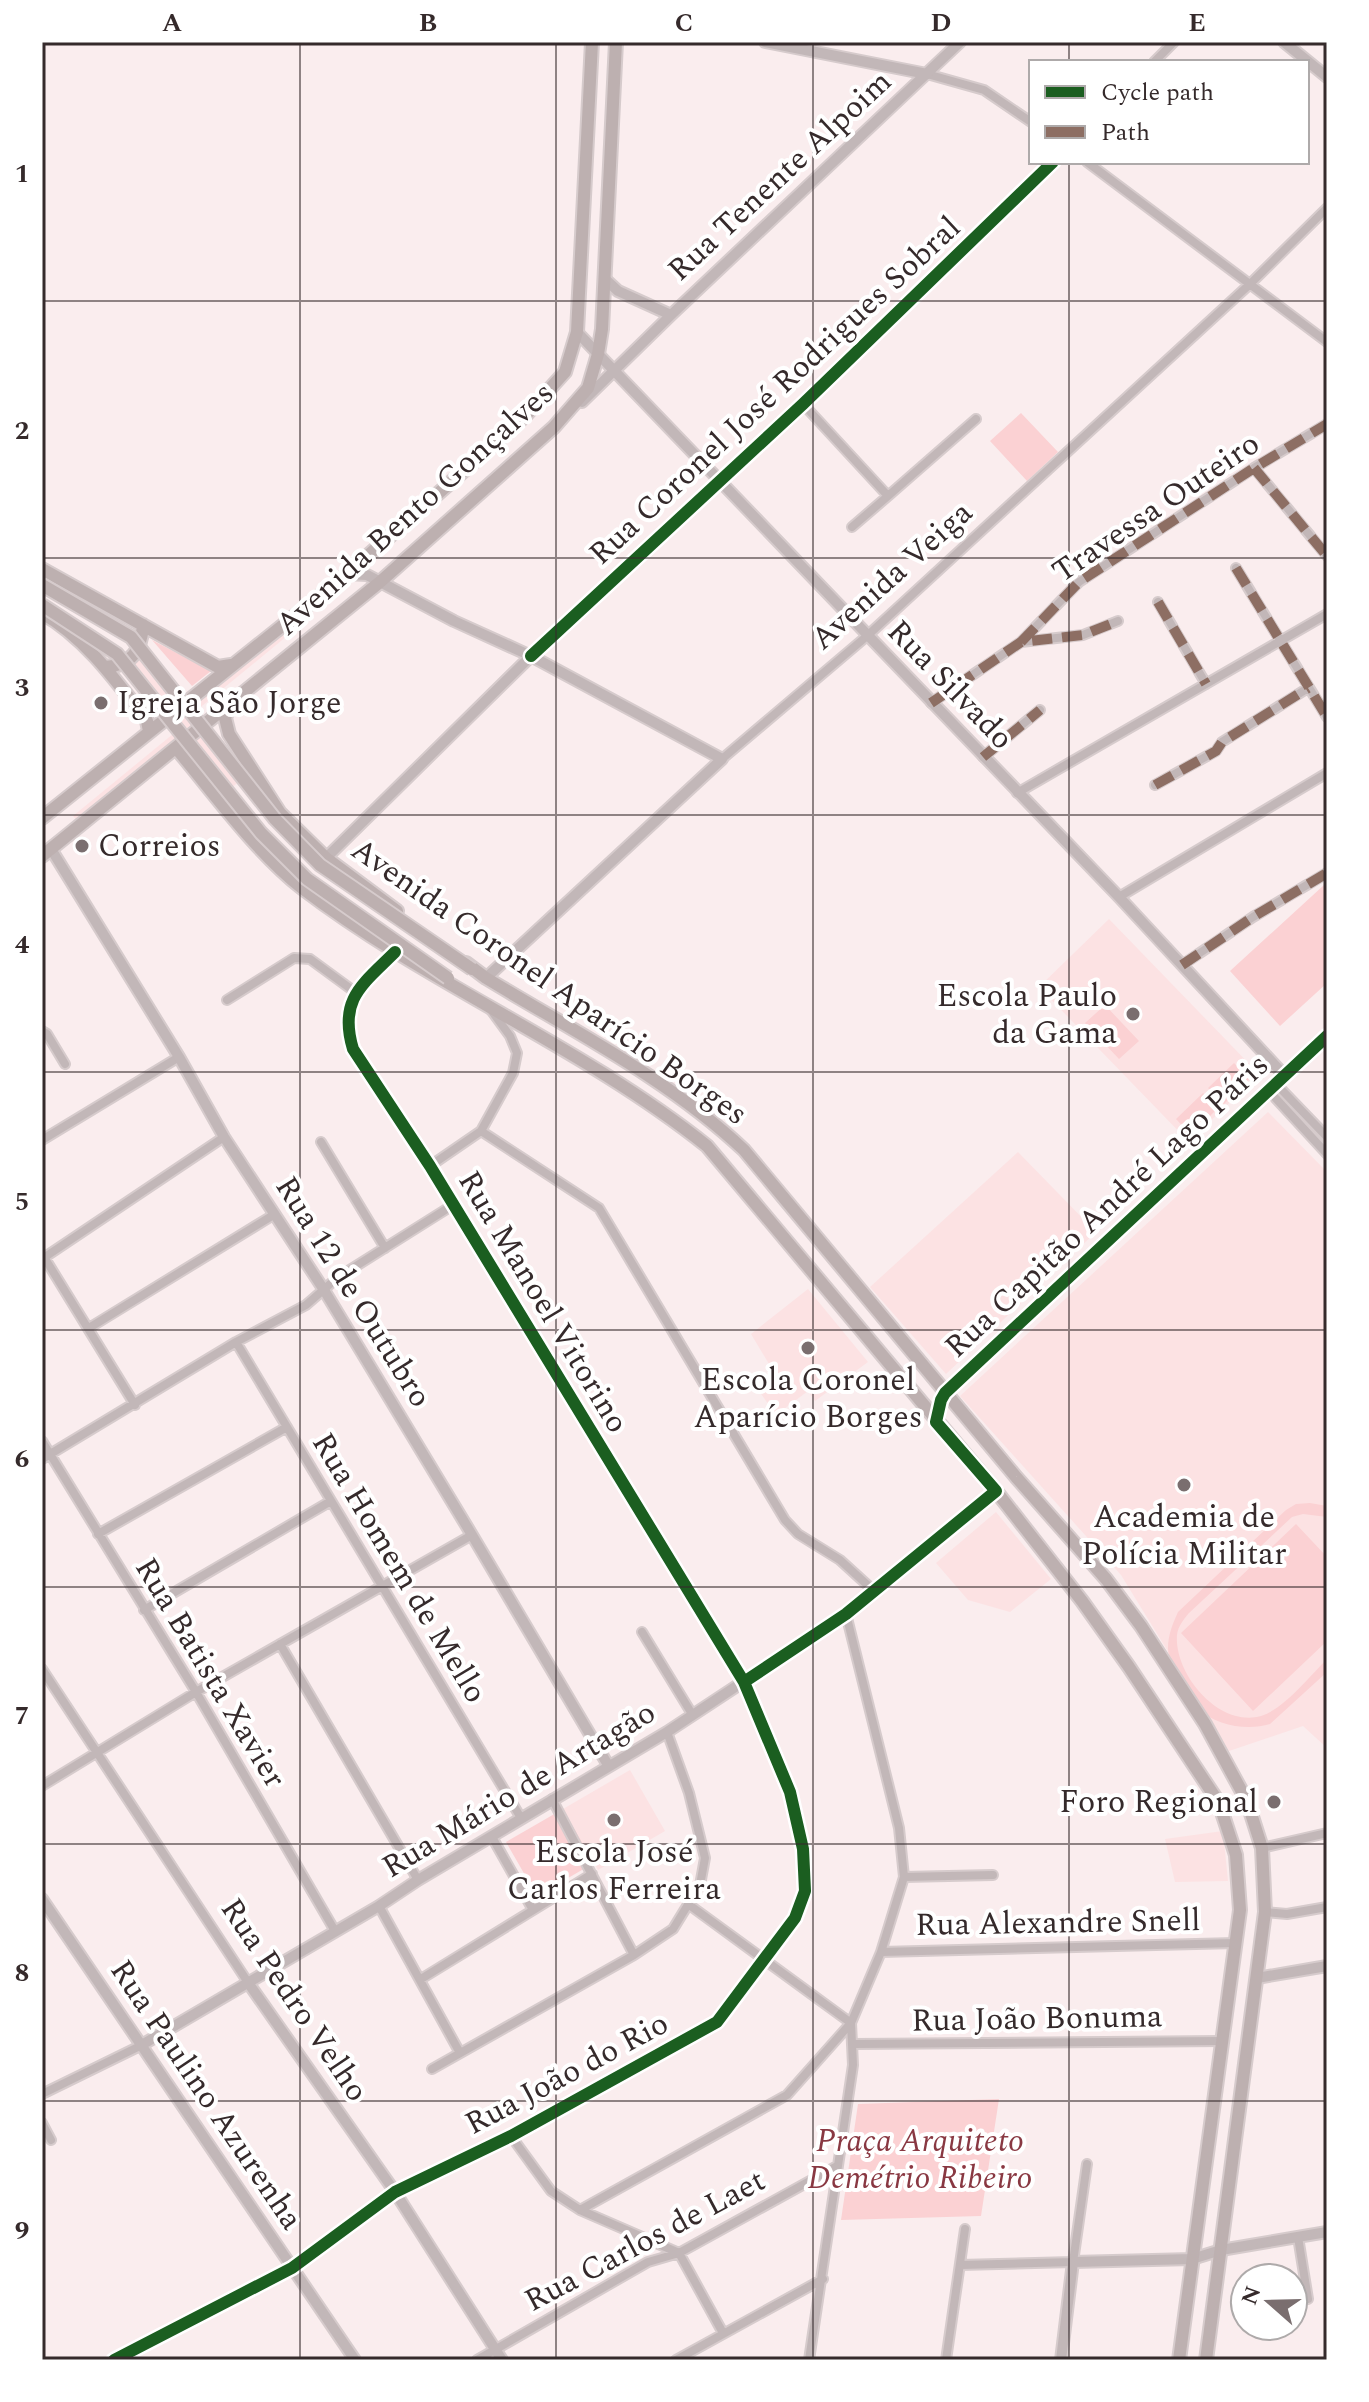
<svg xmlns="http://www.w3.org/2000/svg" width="1369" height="2402" font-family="Spectral,serif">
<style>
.built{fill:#fce2e3}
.green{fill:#fbd1d3}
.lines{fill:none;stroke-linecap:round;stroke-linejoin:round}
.minor-casing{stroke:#d6cbcc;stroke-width:12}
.tertiary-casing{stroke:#d6cbcc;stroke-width:14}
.primary-casing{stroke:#d6cbcc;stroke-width:16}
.minor{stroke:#c2b7b8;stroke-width:8}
.tertiary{stroke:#c2b7b8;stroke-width:10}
.primary{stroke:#bdb0b0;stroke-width:12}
.primary-bridge-casing{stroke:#d6cbcc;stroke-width:16;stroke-linecap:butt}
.primary-bridge{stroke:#bdb0b0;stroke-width:12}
.quiet{stroke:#8d6e63;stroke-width:10;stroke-dasharray:20 10;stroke-linecap:butt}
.cycleway-casing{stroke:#fff;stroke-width:17}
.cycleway{stroke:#1b5e20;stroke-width:12}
.grid{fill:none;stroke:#352a2b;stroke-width:2;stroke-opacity:0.55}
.poi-dot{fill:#7a6e6f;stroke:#fff;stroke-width:3}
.labels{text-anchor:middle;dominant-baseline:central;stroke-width:8;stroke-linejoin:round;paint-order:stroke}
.street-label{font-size:32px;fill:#352a2b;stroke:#fff}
.poi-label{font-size:32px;fill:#352a2b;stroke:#fff}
.park-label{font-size:32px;font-style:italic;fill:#893842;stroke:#fff}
.neatline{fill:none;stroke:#352a2b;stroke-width:3}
.grid-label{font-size:26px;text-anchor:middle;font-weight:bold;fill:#352a2b}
</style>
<rect width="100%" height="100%" fill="#faedee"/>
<path class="built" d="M 282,630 L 287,636 L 197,710 L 247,775 L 224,794 L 179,739 L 78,822 L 73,816 L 173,734 L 119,665 L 144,645 L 193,704 Z
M 1109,919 L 1259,1074 L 1189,1142 L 1039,987 Z
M 1268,1112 L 1327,1172 L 1327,1748 L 1303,1726 L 1229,1751 L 1121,1575 L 960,1396 Z
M 1018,1152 L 1096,1232 L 946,1374 L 870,1287 Z
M 808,1289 L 868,1362 L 815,1401 L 808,1391 L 776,1415 L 754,1384 L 772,1369 L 751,1334 Z
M 996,1512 L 1051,1579 L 1010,1612 L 968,1600 L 936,1563 Z
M 630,1770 L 665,1831 L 598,1870 L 563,1809 Z
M 1223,1831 L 1228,1881 L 1175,1882 L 1165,1839 Z"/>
<path class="green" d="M 1021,413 L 1058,452 L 1027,481 L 990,441 Z
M 152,640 L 211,671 L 192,686 Z
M 1324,885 L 1327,889 L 1327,983 L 1280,1026 L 1230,971 Z
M 1105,1005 L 1139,1041 L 1119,1059 L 1085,1023 Z
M 1234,1063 L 1249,1079 L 1224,1104 L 1208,1088 Z
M 1203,1093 L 1218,1108 L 1191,1135 L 1176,1119 Z
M 1310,1503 L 1327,1506 L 1327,1517 L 1303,1514 L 1292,1517 L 1189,1613 C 1184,1619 1178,1626 1177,1635 C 1174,1674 1219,1728 1261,1716 C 1284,1709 1310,1676 1327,1659 L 1327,1672 L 1270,1724 C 1248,1731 1216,1726 1199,1709 C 1192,1702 1188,1690 1183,1682 C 1176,1671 1168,1661 1168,1648 C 1168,1635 1173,1623 1178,1612 L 1286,1510 L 1296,1504 Z
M 1296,1524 L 1327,1557 L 1327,1641 L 1253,1711 L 1181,1633 Z
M 563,1809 L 594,1863 L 537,1896 L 506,1842 Z
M 999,2099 L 981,2216 L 841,2220 L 858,2104 Z"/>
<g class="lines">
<g class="minor-casing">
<path id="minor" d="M 1154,62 L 1174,42
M 927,74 L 984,90 L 1031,122
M 1087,162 L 1327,342
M 803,404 L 888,496 L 976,419
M 1254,468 L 1327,556
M 852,527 L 888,496
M 1236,568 L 1327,717
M 1158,602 L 1206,684
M 1021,642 L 1079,582 L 1254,468 L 1327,424
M 531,656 L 803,404 L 1053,162
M 931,703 L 1021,642 L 1083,635 L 1118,621
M 983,757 L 1040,710
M 722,759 L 867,636 L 1250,284 L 1327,208
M 1155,785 L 1216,751 L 1222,742 L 1308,688
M 1017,793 L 1327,614
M 1119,897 L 1327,773
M 1182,965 L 1253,917 L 1327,873
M 227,1000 L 294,958 L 310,959 L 355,992
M 42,1031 L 47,1034 L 65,1064
M 1276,1084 L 1327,1137
M 1269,1091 L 1327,1154
M 481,1131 L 599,1208 L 785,1520 L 798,1534 L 840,1560 L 874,1591
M 42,1140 L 179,1057
M 321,1142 L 385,1248
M 430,1166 L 481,1131 L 513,1073 L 517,1053 L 510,1036 L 491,1010
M 44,1257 L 135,1405
M 42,1259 L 224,1137
M 89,1328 L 275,1214
M 236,1342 L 521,1818
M 42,1441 L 196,1692 L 335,1931
M 42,1459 L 236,1342 L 306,1305 L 337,1278 L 453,1205
M 98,1534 L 287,1427
M 144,1610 L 331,1501
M 642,1632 L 692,1714
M 280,1644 L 418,1880
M 42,1669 L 249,1984
M 42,1786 L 196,1692 L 472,1535
M 552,1799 L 634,1955
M 492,1837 L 533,1910
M 1262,1848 L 1327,1833
M 904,1877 L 993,1875
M 688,1904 L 851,2023
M 379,1906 L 460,2053
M 1265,1912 L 1287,1914 L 1327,1907
M 881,1952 L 1236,1943
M 421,1979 L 592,1874
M 853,2044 L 1222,2041
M 432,2069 L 634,1955 L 673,1929 L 700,1885 L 705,1858 L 689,1793 L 667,1732
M 42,2094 L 140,2046
M 42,2123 L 51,2140
M 511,2136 L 551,2191 L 580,2210 L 679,2253 L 723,2333
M 580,2210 L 787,2095 L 851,2023
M 1298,2237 L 1308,2299
M 960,2265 L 1073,2262 L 1087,2164
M 477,2360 L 648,2262 L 679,2253 L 837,2166
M 676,2360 L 823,2279
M 809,2360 L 853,2065 L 851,2023 L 881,1952 L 904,1877 L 899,1828 L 846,1614
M 946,2360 L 965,2229"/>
</g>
<g class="tertiary-casing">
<path id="tertiary" d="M 765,42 L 927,74
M 1284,42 L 1327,77
M 605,279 L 618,291 L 671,315
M 577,332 L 1119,897 L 1284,1075
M 582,402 L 671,315 L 960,42
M 347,574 L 367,575 L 454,621 L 531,656 L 722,759 L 486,978
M 51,849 L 179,1057 L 224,1137 L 324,1290 L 472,1535 L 608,1765
M 326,858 L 531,656
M 936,1422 L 941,1400 L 945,1393 L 1327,1036
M 42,1899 L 355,2360
M 1257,1978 L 1327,1966
M 249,1984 L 395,2192 L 502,2360
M 140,2046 L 379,1906 L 418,1880 L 667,1732 L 846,1614 L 996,1491
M 114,2360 L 292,2268 L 395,2192 L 511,2136 L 717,2022 L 795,1918 L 805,1891 L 803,1849 L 790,1792 L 744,1682 L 430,1166 L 353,1049 C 338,999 363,984 395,952
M 1061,2360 L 1073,2262 L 1192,2259 L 1221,2250 L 1327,2232"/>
</g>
<g class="primary-casing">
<path id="primary" d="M 42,569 L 218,667 L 231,665
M 42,613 C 85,637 117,682 147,721 L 149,731
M 105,667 C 132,665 141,651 143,625
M 231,702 L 225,718 L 229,734 L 280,813 L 326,858 L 397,911
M 176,748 C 214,793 256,852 302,888 C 429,985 582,1046 707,1146 L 996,1491 L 1082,1601 L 1129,1667 L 1219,1803 L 1236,1855 L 1240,1910 L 1179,2360
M 42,818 L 347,574 L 467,468 L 526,415 L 565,372 L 577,332 L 592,42
M 42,856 L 380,582 L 554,427 L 588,388 L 598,354 L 602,329 L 616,42
M 466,963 L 486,978 C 573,1031 669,1079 744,1150 L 1016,1477 L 1106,1579 L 1141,1626 L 1205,1724 L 1247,1801 L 1262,1848 L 1265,1912 L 1206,2360"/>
</g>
<use href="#minor" class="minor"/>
<use href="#tertiary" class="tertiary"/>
<use href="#primary" class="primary"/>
<g class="primary-bridge-casing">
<path id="primary-bridge" d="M 42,585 L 131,637 L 275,819 L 320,865 L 472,969
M 42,605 L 117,654 L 261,833 L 307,879 L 448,978"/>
</g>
<use href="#primary-bridge" class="primary-bridge"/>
<path class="quiet" d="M 1254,468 L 1327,556
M 1236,568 L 1327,717
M 1158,602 L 1206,684
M 1021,642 L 1079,582 L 1254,468 L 1327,424
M 931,703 L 1021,642 L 1083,635 L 1118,621
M 983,757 L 1040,710
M 1155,785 L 1216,751 L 1222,742 L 1308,688
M 1182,965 L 1253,917 L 1327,873"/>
<g class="cycleway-casing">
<path id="cycleway" d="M 531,656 L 803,404 L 1053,162
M 744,1682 L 846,1614 L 996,1491 L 936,1422 L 941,1400 L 945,1393 L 1327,1036
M 114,2360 L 292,2268 L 395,2192 L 511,2136 L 717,2022 L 795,1918 L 805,1891 L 803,1849 L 790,1792 L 744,1682 L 430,1166 L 353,1049 C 338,999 363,984 395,952"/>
</g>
<use href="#cycleway" class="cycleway"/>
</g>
<path class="grid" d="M 300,42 L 300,2360M 556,42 L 556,2360M 813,42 L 813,2360M 1069,42 L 1069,62M 1069,162 L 1069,2360M 42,301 L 1327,301M 42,558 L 1327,558M 42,815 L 1327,815M 42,1072 L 1327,1072M 42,1330 L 1327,1330M 42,1587 L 1327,1587M 42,1844 L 1327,1844M 42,2101 L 1327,2101"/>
<g class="poi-dot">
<circle cx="101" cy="703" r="8"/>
<circle cx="82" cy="846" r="8"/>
<circle cx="1133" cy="1014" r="8"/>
<circle cx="808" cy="1348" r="8"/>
<circle cx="1184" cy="1485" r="8"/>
<circle cx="1274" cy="1802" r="8"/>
<circle cx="614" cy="1820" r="8"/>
</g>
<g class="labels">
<g class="street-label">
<text transform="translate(780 176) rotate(-43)">Rua Tenente Alpoim</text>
<text transform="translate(775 391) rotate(-43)">Rua Coronel José Rodrigues Sobral</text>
<text transform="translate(1156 508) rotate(-34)">Travessa Outeiro</text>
<text transform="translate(415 509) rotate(-42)">Avenida Bento Gonçalves</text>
<text transform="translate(892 576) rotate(-42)">Avenida Veiga</text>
<text transform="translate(950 685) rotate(46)">Rua Silvado</text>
<text transform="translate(549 982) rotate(35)">Avenida Coronel Aparício Borges</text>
<text transform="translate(1107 1206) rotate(-43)">Rua Capitão André Lago Páris</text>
<text transform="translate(353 1292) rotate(58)">Rua 12 de Outubro</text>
<text transform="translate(543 1302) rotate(59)">Rua Manoel Vitorino</text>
<text transform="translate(399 1568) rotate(59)">Rua Homem de Mello</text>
<text transform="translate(210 1673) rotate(59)">Rua Batista Xavier</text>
<text transform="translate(519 1790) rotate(-31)">Rua Mário de Artagão</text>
<text transform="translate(1058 1923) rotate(-1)">Rua Alexandre Snell</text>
<text transform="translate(294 2000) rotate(56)">Rua Pedro Velho</text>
<text transform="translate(1037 2019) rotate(-1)">Rua João Bonuma</text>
<text transform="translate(567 2074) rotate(-28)">Rua João do Rio</text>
<text transform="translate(206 2095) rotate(56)">Rua Paulino Azurenha</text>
<text transform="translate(645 2241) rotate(-28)">Rua Carlos de Laet</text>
</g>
<g class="poi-label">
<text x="117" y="703" text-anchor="start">Igreja São Jorge</text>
<text x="98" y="846" text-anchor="start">Correios</text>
<text x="1117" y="996" text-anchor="end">Escola Paulo<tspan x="1117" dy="37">da Gama</tspan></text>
<text x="808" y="1380">Escola Coronel<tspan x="808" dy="37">Aparício Borges</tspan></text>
<text x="1184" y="1517">Academia de<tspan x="1184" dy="37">Polícia Militar</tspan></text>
<text x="1258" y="1802" text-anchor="end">Foro Regional</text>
<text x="614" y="1852">Escola José<tspan x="614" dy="37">Carlos Ferreira</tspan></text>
</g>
<g class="park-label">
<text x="920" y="2141">Praça Arquiteto<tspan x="920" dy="37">Demétrio Ribeiro</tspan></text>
</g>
</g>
<rect width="1369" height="2402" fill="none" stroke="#ffffff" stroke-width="88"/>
<rect x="1029" y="60" width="280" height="104" fill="#ffffff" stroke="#aeaaaa" stroke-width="2"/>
<rect x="1045" y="86" width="40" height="12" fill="#1b5e20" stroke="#aeaaaa" stroke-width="2"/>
<text x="1101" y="100" font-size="24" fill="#352a2b">Cycle path</text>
<rect x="1045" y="126" width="40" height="12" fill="#8d6e63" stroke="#aeaaaa" stroke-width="2"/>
<text x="1101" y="140" font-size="24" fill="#352a2b">Path</text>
<g transform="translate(1269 2302) rotate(290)"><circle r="38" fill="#ffffff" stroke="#aeaaaa" stroke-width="2"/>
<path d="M0-6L14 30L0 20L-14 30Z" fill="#7a6e6f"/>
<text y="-12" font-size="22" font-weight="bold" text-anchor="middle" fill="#352a2b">N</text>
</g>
<rect x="44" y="44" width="1281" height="2314" class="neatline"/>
<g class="grid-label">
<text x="172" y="31">A</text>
<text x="428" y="31">B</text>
<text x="684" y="31">C</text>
<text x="941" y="31">D</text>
<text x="1197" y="31">E</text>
<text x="22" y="182">1</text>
<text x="22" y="439">2</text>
<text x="22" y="696">3</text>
<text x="22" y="953">4</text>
<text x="22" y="1210">5</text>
<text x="22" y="1467">6</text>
<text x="22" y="1724">7</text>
<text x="22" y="1981">8</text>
<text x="22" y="2239">9</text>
</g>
</svg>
